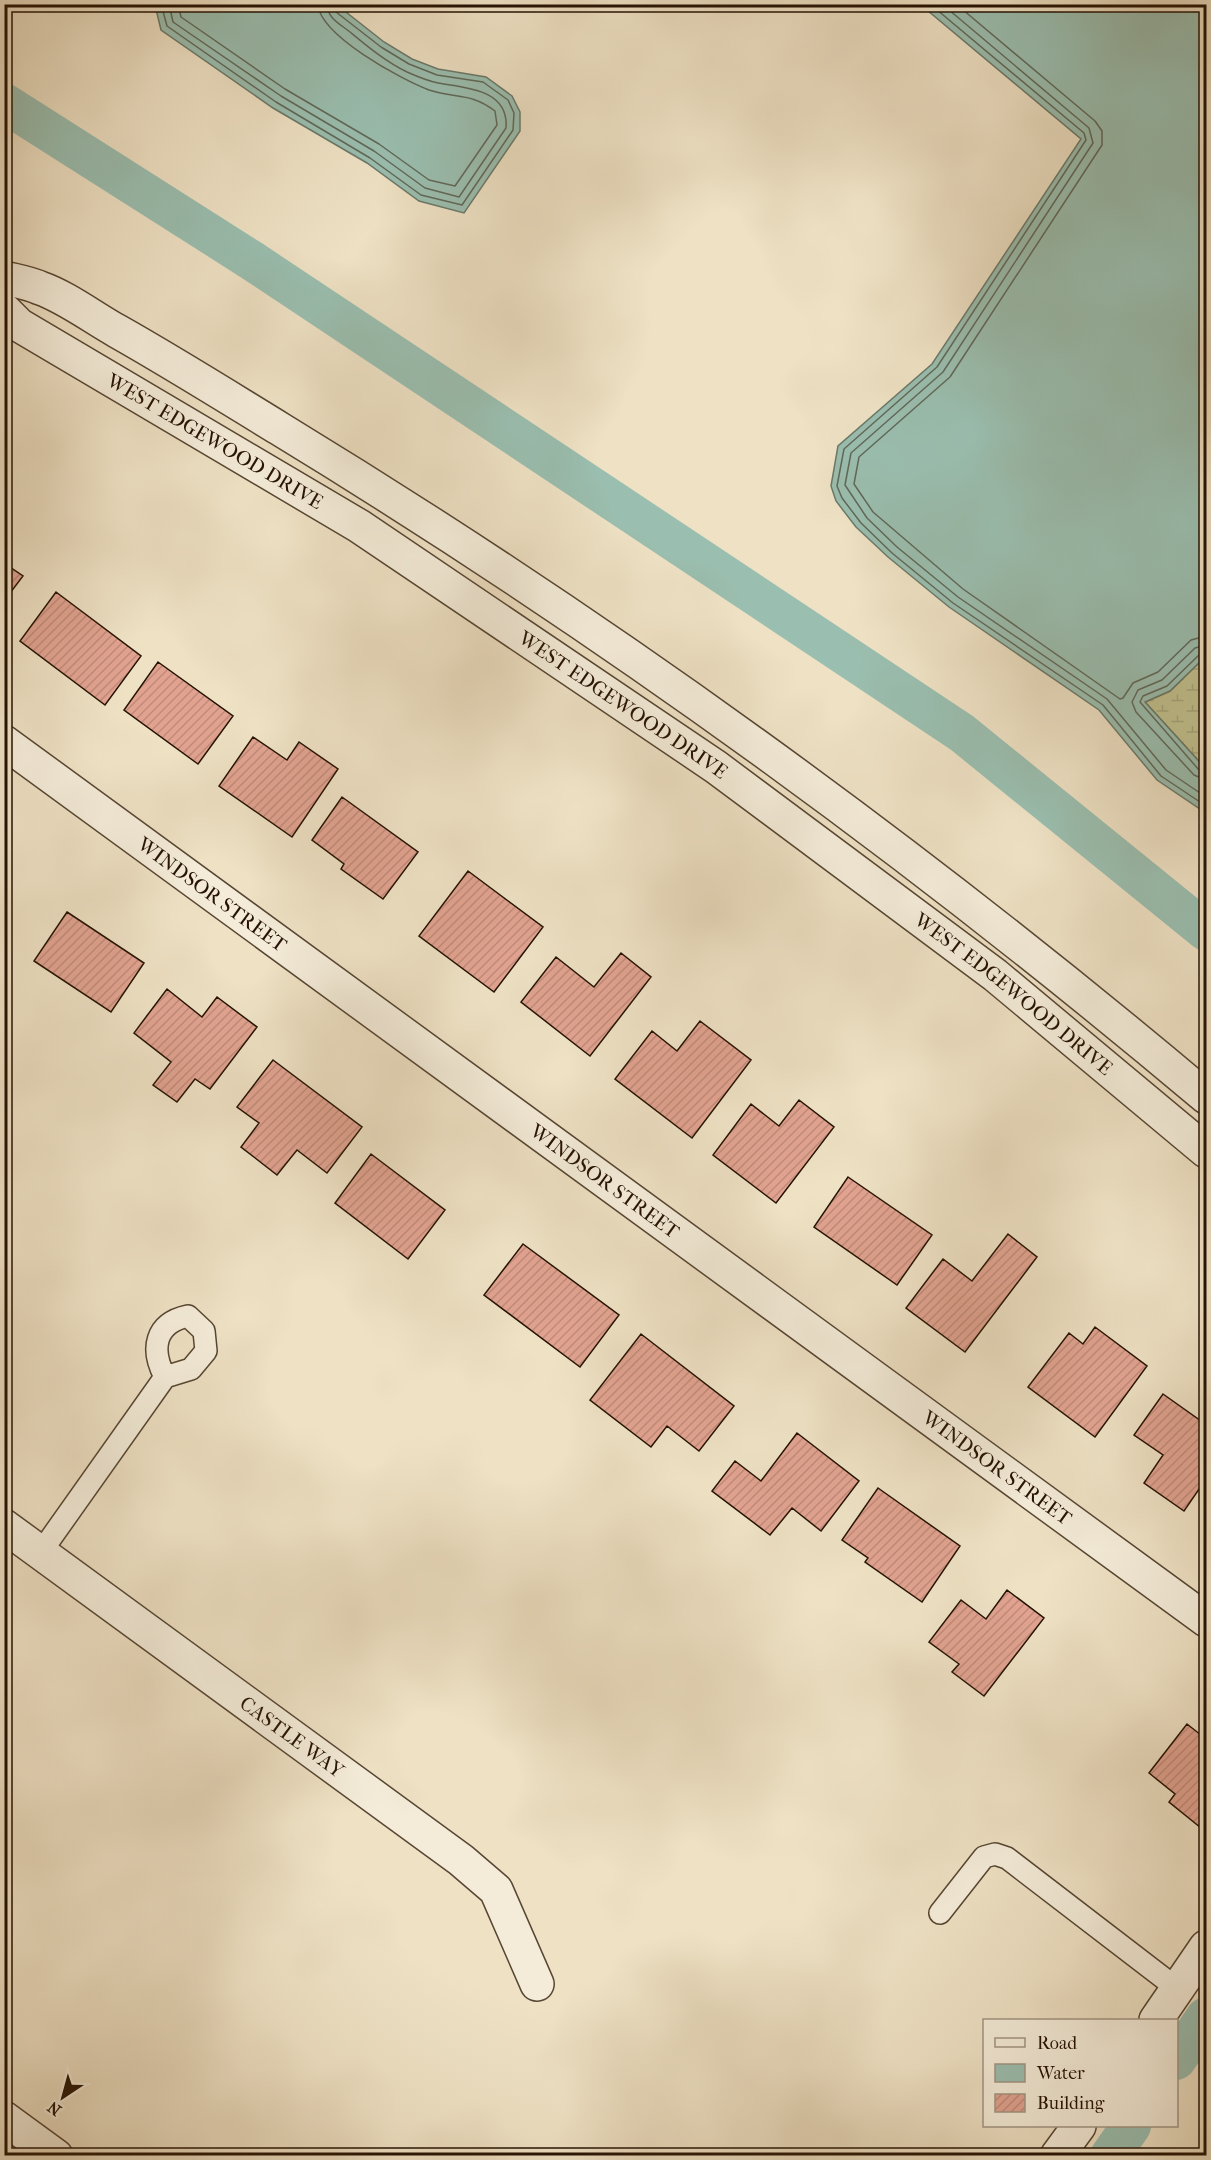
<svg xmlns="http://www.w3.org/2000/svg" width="1211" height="2160" font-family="'IM FELL French Canon',serif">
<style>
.wetland{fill:url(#wetland-marsh);stroke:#736a49;stroke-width:1.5}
.water{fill:#9abeaf;stroke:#6b796a;stroke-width:1.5}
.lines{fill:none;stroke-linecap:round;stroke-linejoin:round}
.shore{stroke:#606859;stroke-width:1.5}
.canal{stroke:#9abeaf;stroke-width:40}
.building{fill:url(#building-hatch);stroke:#251203;stroke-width:1.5}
.service-casing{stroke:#574633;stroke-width:24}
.minor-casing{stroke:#574633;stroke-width:36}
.service{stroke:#f4ecd9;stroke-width:21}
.minor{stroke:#f4ecd9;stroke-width:33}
.labels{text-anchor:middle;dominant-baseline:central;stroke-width:4.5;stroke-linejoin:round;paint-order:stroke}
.street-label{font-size:20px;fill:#251203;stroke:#f4ecd9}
</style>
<defs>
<pattern id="wetland-marsh" width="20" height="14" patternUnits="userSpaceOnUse" patternTransform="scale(1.5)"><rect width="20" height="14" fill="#c1c18f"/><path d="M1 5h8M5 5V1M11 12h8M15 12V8" fill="none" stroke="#a6a57a"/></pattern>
<pattern id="building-hatch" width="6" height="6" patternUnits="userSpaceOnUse" patternTransform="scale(1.5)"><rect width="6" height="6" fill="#e1a390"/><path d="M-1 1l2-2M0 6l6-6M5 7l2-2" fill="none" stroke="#c18b7b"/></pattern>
</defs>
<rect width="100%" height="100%" fill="#eee1c4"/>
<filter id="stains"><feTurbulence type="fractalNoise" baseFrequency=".00333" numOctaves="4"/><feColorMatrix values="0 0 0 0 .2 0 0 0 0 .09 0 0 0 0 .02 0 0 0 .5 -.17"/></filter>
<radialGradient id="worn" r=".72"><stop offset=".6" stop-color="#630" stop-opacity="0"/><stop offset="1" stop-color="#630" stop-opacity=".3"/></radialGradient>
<path class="wetland" d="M 1206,656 L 1206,769 L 1145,702 L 1170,691 Z"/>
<path class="water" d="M 155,5 L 337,5 L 384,42 L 412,59 L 438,69 L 486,77 L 512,96 L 520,112 L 520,131 L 464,213 L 419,201 L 367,163 L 273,108 L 161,30 Z
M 921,5 L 1206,5 L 1206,656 L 1170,691 L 1145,702 L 1206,769 L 1206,813 L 1157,780 L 1099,710 L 949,607 L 888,557 L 856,527 L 836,501 L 831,486 L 838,446 L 932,364 L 1081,139 Z"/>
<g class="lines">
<path class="shore" d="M 161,4 L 167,26 L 276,102 L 370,158 L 421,195 L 462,205 L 513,130 L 514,113 L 508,100 L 483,82 L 437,75 L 409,64 L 381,47 L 336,12 L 334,4
M 169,4 L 173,22 L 281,96 L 374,151 L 425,188 L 459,197 L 506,128 C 509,89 466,88 438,83 C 428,81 416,76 407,72 C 386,62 367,46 350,32 C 340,24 327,18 327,4
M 178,4 L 181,17 L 285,89 L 379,144 L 429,180 L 455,186 L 497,125 L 495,111 C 470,92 456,99 429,90 C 402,80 319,35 318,4
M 930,4 L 1084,133 L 1086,140 L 937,367 L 844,449 L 837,486 L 842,498 L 861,523 L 892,553 L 953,603 L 1103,705 L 1161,776 L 1206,806
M 942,4 L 1089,128 L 1093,143 L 943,372 L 851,453 L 845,485 L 867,518 L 897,547 L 958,597 L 1107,699 L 1166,770 L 1206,797
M 956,4 L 1095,121 L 1102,131 L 1102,145 L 950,377 L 859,457 L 854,484 L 873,512 L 963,589 L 1120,699 L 1123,698 L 1133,683 L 1158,672 L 1191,640 L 1206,636
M 1206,645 L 1195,648 L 1162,680 L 1138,690 L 1132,702 L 1136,712 L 1194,775 L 1206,780
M 1206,652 L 1200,654 L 1167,686 L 1143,696 L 1140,702 L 1199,770 L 1206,772"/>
<path class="canal" d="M 4,103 L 251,260 L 962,733 L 1206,931
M 1176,2060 L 1206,2017
M 1110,2156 L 1131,2126"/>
</g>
<path class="building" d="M 4,563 L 23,576 L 4,601 Z
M 56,592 L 141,656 L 105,705 L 20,641 Z
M 158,662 L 233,716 L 198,764 L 124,710 Z
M 253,737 L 287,760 L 299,742 L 338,769 L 292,837 L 219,786 Z
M 342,797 L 418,852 L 383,899 L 341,869 L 344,864 L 312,840 Z
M 468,871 L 543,927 L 494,992 L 419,936 Z
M 67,912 L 144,963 L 111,1012 L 34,961 Z
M 621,953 L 651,977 L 590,1056 L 521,1002 L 556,957 L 594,987 Z
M 167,989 L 202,1017 L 217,997 L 257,1027 L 210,1089 L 195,1079 L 177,1102 L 153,1085 L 171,1062 L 134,1033 Z
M 700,1021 L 751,1060 L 692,1138 L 615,1079 L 652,1031 L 677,1051 Z
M 273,1060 L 362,1127 L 327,1173 L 297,1150 L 277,1175 L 241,1147 L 259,1123 L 237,1107 Z
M 799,1100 L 834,1127 L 776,1203 L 713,1155 L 751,1104 L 779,1126 Z
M 371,1154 L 445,1210 L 408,1259 L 335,1203 Z
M 848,1177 L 932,1235 L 897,1285 L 814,1227 Z
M 1008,1234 L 1037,1257 L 965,1352 L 906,1308 L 943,1259 L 972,1281 Z
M 523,1244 L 619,1315 L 580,1367 L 484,1295 Z
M 1095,1327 L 1147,1366 L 1095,1437 L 1028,1387 L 1069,1333 L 1083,1344 Z
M 641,1334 L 734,1406 L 699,1451 L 667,1426 L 651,1447 L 590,1400 Z
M 1163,1394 L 1204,1423 L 1206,1418 L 1206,1479 L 1184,1511 L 1144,1483 L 1163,1455 L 1134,1435 Z
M 797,1433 L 859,1481 L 821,1531 L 792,1508 L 770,1535 L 712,1491 L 735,1461 L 761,1481 Z
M 878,1488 L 960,1546 L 922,1602 L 865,1562 L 868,1558 L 842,1540 Z
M 1007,1590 L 1044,1618 L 984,1696 L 952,1672 L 959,1664 L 929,1642 L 961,1600 L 986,1619 Z
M 1187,1724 L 1206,1739 L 1206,1832 L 1169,1802 L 1175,1794 L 1149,1773 Z"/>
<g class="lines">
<g class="service-casing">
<path id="service" d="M 41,1552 L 165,1377 L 191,1369 L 206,1351 L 204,1331 L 188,1316 C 155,1323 150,1349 165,1377
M 940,1913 L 984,1857 L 995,1854 L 1007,1858 L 1179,1990"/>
</g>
<g class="minor-casing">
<g id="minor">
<path d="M 4,278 C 16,281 29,283 40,288 C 66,297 92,317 117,331 C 172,362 226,396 280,429 C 605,627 915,852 1206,1097"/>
<path id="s1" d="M 4,310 L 19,325 L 359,526 L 716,767 L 995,975 L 1206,1151"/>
<path id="s2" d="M 4,742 L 1206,1620"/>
<path id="s3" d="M 4,1526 L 461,1860 L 496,1890 L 537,1984"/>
<path d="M 1156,2020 L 1206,1947"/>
<path d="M 4,2118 L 56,2156"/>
<path d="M 1057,2156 L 1079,2126"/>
</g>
</g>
<use href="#service" class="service"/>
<use href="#minor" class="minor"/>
</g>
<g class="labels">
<g class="street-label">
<text stroke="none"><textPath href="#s1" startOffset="249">WEST EDGEWOOD DRIVE</textPath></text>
<text stroke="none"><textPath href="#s1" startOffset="735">WEST EDGEWOOD DRIVE</textPath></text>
<text stroke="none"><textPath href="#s2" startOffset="258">WINDSOR STREET</textPath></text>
<text stroke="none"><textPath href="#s1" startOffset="1221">WEST EDGEWOOD DRIVE</textPath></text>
<text stroke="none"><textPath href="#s2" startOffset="744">WINDSOR STREET</textPath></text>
<text stroke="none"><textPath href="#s2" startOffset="1230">WINDSOR STREET</textPath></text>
<text stroke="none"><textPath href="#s3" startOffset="357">CASTLE WAY</textPath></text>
</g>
</g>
<rect width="1211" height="2160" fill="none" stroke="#eee1c4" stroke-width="24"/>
<rect x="6" y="6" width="1199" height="2148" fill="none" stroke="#251203" stroke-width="3"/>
<rect x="12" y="12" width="1187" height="2136" fill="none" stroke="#251203" stroke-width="1.5"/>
<rect x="983" y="2019" width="195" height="108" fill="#f4ecd9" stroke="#a19583" stroke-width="1.5"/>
<rect x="995" y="2038" width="30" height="9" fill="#f4ecd9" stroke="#a19583" stroke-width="1.5"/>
<text x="1037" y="2049" font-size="18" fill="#251203">Road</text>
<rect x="995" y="2064" width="30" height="18" fill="#9abeaf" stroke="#a19583" stroke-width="1.5"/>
<text x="1037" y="2079" font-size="18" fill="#251203">Water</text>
<rect x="995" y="2094" width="30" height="18" fill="url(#building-hatch)" stroke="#a19583" stroke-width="1.5"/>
<text x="1037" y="2109" font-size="18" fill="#251203">Building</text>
<g transform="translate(63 2097) rotate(216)" stroke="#f4ecd9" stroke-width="4.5" paint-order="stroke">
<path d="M0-4.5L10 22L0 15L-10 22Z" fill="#251203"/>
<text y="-9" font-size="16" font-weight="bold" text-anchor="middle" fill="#251203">N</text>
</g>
<rect width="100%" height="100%" filter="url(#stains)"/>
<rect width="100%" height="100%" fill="url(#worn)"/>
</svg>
